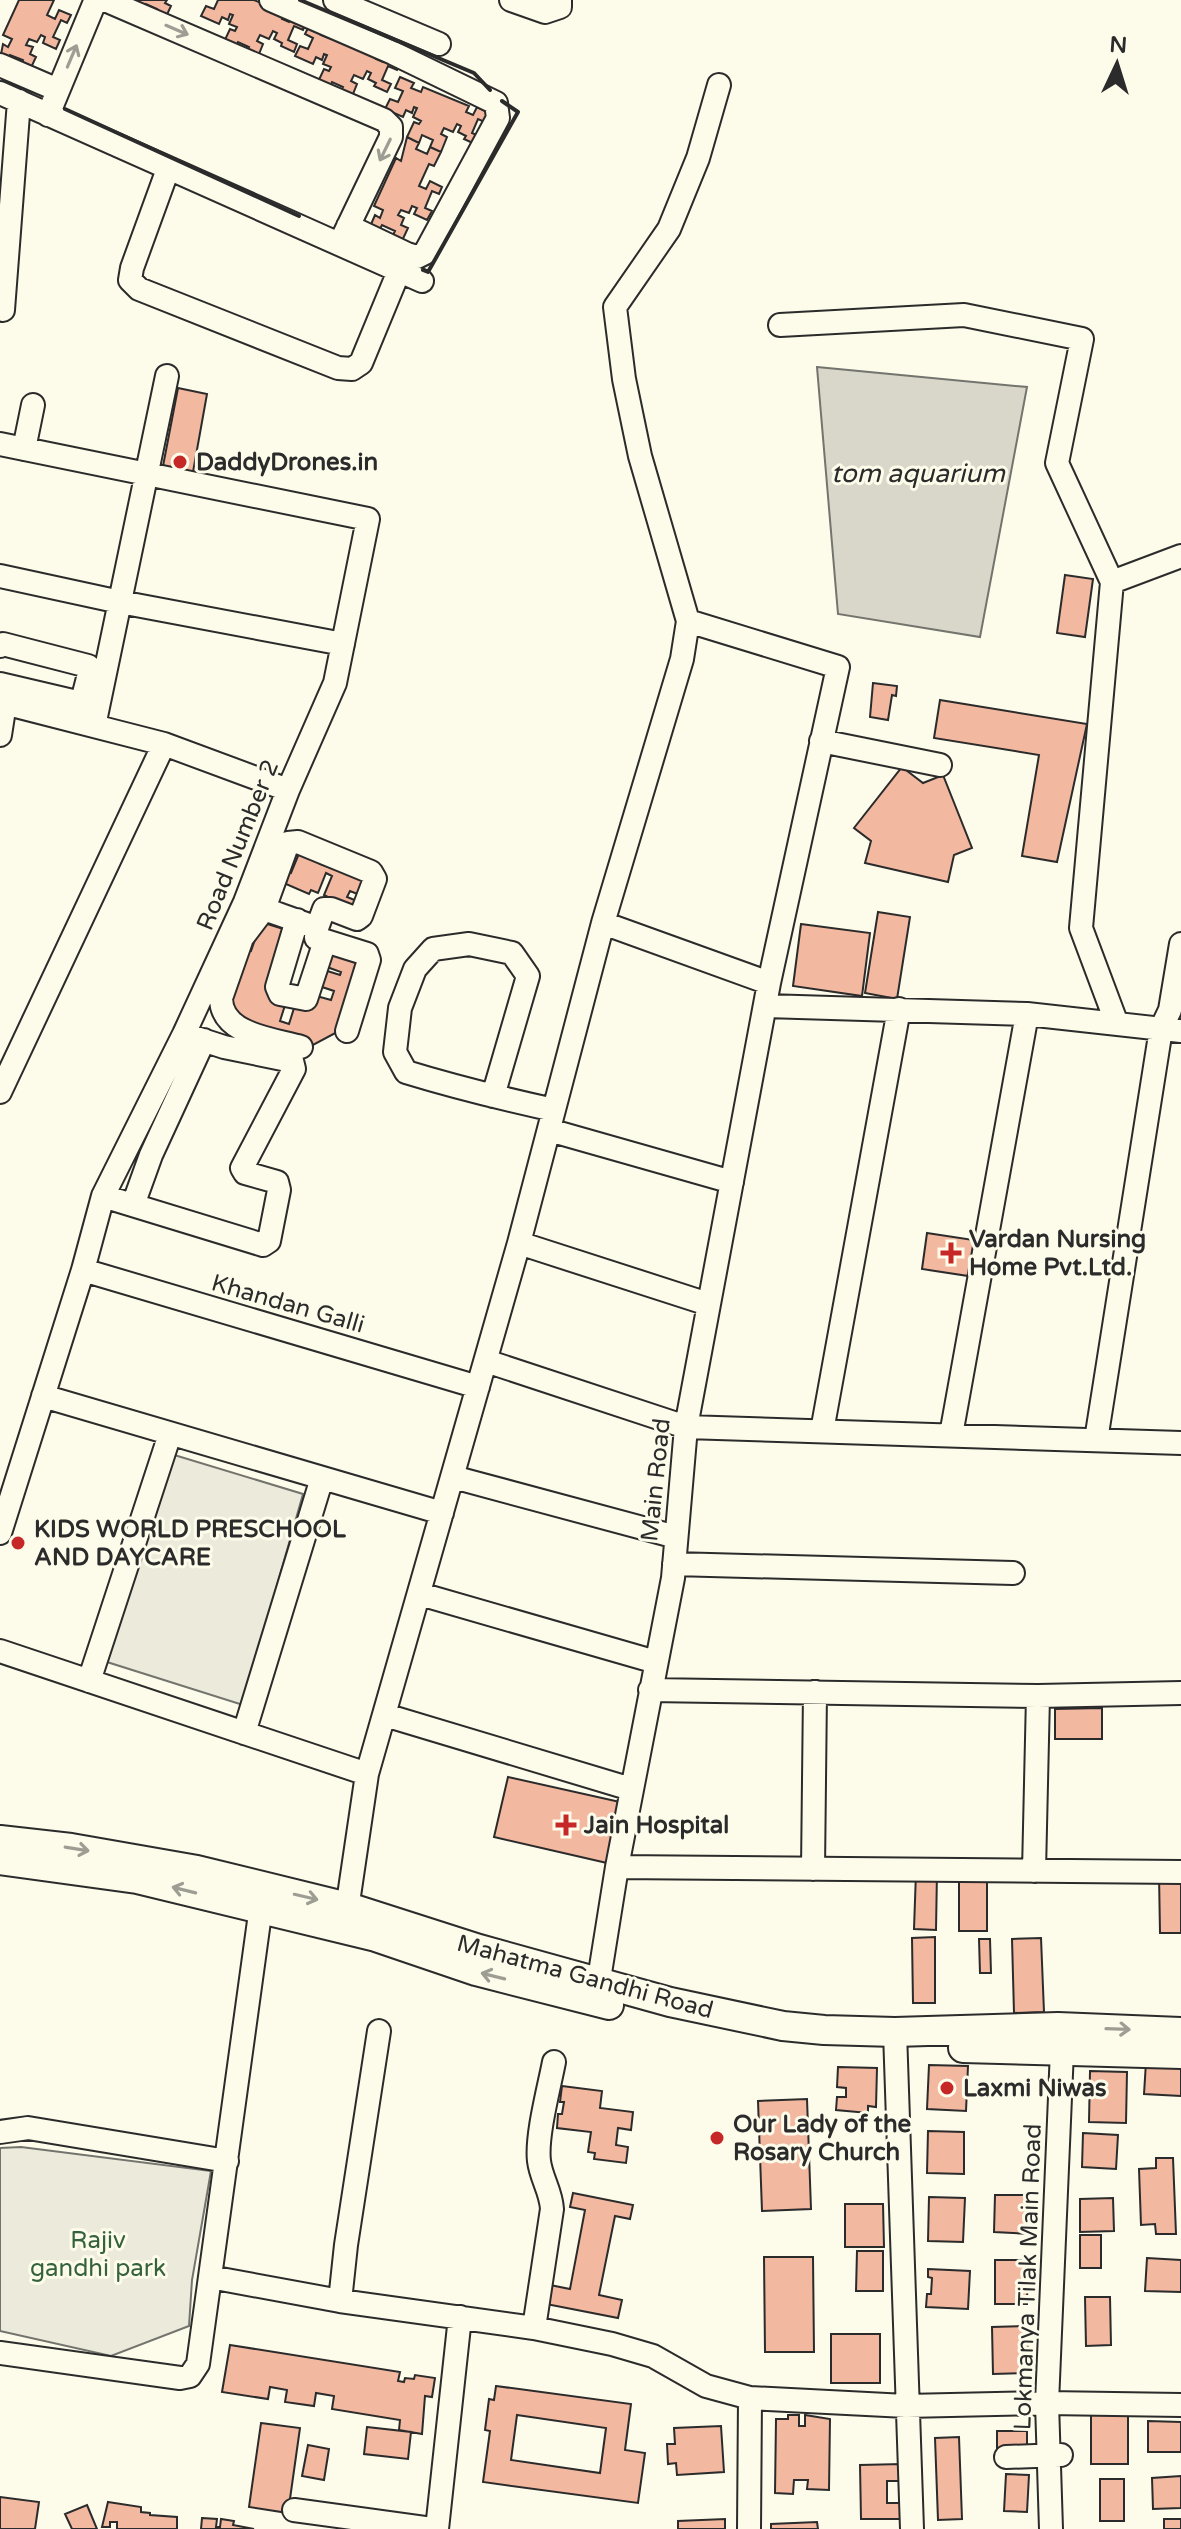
<svg xmlns="http://www.w3.org/2000/svg" width="1181" height="2529" font-family="'Varela Round',sans-serif">
<style>
.green{fill:#ecebdb;stroke:#74746e;stroke-width:2}
.water{fill:#d8d7c9;stroke:#74746e;stroke-width:2}
.building{fill:#f2b8a0;stroke:#2b2b2b;stroke-width:2;fill-rule:evenodd}
.lines{fill:none;stroke-linecap:round;stroke-linejoin:round}
.minor-casing{stroke:#2b2b2b;stroke-width:26}
.major-casing{stroke:#2b2b2b;stroke-width:32}
.minor{stroke:#fdfbea;stroke-width:22}
.major{stroke:#fdfbea;stroke-width:28}
.wall{stroke:#2b2b2b;stroke-width:4}
.oneway{stroke:#9e9d94}
.poi-dot{fill:#c62828;stroke:#fdfbea;stroke-width:3}
.labels{text-anchor:middle;dominant-baseline:central;stroke-width:6;stroke-linejoin:round;paint-order:stroke}
.poi-label{font-size:24px;font-weight:bold;fill:#2b2b2b;stroke:#fdfbea;text-anchor:start}
.street-label{font-size:24px;fill:#2b2b2b;stroke:#fdfbea}
.park-label{font-size:24px;fill:#34623c;stroke:#fdfbea}
.water-label{font-size:26px;font-style:italic;fill:#2b2b2b;stroke:#fdfbea}
</style>
<rect width="100%" height="100%" fill="#fdfbea"/>
<path class="green" d="M 171,1454 L 303,1494 L 243,1705 L 107,1662 Z
M 21,2147 L 211,2171 L 192,2280 L 189,2326 L 111,2356 L 0,2331 L 0,2148 Z"/>
<path class="water" d="M 817,367 L 1027,387 L 980,637 L 838,614 Z"/>
<path class="building" d="M 19,0 L 54,0 L 47,15 L 55,19 L 59,10 L 71,15 L 67,23 L 61,20 L 53,37 L 60,40 L 56,49 L 43,43 L 45,37 L 41,35 L 37,42 L 29,39 L 26,45 L 33,47 L 30,54 L 36,57 L 29,72 L 20,68 L 23,60 L 10,55 L 7,62 L 0,59 L 3,44 L 8,47 L 12,39 L 3,35 Z
M 133,0 L 167,0 L 165,3 L 171,6 L 164,21 L 154,16 L 157,9 L 146,4 L 143,12 L 130,6 Z
M 218,0 L 254,0 L 284,13 L 282,19 L 289,22 L 293,14 L 307,21 L 303,30 L 294,26 L 288,40 L 297,44 L 294,52 L 281,46 L 282,43 L 274,39 L 277,33 L 273,31 L 269,39 L 260,35 L 257,41 L 263,44 L 257,59 L 246,54 L 249,47 L 238,42 L 235,50 L 223,44 L 230,29 L 235,31 L 237,27 L 229,24 L 233,15 L 230,14 L 228,20 L 222,17 L 219,24 L 201,16 L 206,6 L 214,9 Z
M 310,24 L 324,30 L 321,35 L 331,39 L 333,33 L 378,53 L 376,59 L 383,62 L 387,54 L 401,61 L 397,70 L 388,66 L 382,80 L 391,84 L 387,92 L 374,86 L 376,83 L 368,79 L 371,73 L 367,71 L 363,79 L 354,75 L 351,81 L 357,84 L 351,99 L 339,94 L 343,87 L 332,82 L 329,90 L 317,84 L 324,69 L 329,71 L 331,67 L 323,64 L 327,55 L 324,54 L 322,60 L 316,57 L 313,64 L 295,56 L 300,46 L 308,49 L 313,38 L 305,34 Z
M 400,77 L 414,83 L 411,88 L 421,92 L 423,87 L 469,106 L 466,112 L 473,115 L 477,107 L 491,114 L 487,123 L 478,119 L 472,133 L 481,137 L 477,145 L 464,139 L 466,136 L 458,132 L 461,126 L 457,124 L 453,132 L 444,128 L 441,134 L 447,137 L 441,152 L 430,147 L 433,140 L 422,135 L 419,143 L 407,137 L 414,122 L 419,124 L 421,121 L 413,117 L 417,108 L 414,107 L 412,113 L 406,110 L 403,117 L 385,109 L 390,99 L 398,102 L 403,91 L 395,88 Z
M 407,137 L 419,143 L 416,149 L 427,154 L 430,147 L 441,152 L 434,166 L 429,164 L 419,186 L 426,189 L 430,181 L 442,187 L 439,194 L 432,191 L 425,208 L 432,211 L 427,220 L 414,214 L 417,208 L 412,206 L 409,213 L 401,210 L 398,215 L 404,218 L 401,225 L 408,228 L 401,243 L 391,239 L 395,231 L 382,225 L 378,233 L 369,229 L 375,215 L 380,218 L 383,210 L 374,206 L 396,158 L 401,161 Z
M 178,388 L 207,394 L 193,472 L 163,466 Z
M 1065,575 L 1093,579 L 1085,637 L 1057,633 Z
M 873,683 L 897,686 L 896,696 L 892,695 L 888,720 L 870,717 Z
M 940,700 L 1087,724 L 1057,862 L 1022,856 L 1039,755 L 934,738 Z
M 902,767 L 923,783 L 943,775 L 972,848 L 954,855 L 948,882 L 865,863 L 871,841 L 854,828 Z
M 294,846 L 323,857 L 320,864 L 344,873 L 347,867 L 371,878 L 360,895 L 350,891 L 347,897 L 357,901 L 355,913 L 329,902 L 330,898 L 324,895 L 332,876 L 326,873 L 318,893 L 311,890 L 309,894 L 279,881 L 284,870 L 291,873 L 298,856 L 291,853 Z
M 878,912 L 910,917 L 897,999 L 865,993 Z
M 261,922 L 290,931 L 286,1002 L 280,1021 L 289,1024 L 295,1005 L 313,995 L 331,1000 L 334,991 L 316,985 L 321,969 L 340,975 L 341,972 L 327,967 L 332,945 L 362,954 L 341,1030 L 313,1045 L 249,1027 L 231,1003 L 248,950 L 251,951 Z
M 801,924 L 870,933 L 862,996 L 793,986 Z
M 927,1233 L 980,1241 L 975,1277 L 922,1269 Z
M 1102,1708 L 1102,1739 L 1055,1739 L 1055,1709 Z
M 508,1777 L 620,1802 L 607,1863 L 494,1837 Z
M 916,1872 L 937,1872 L 936,1930 L 914,1929 Z
M 959,1873 L 987,1873 L 987,1931 L 959,1931 Z
M 1159,1875 L 1181,1875 L 1181,1933 L 1160,1933 Z
M 935,1937 L 935,2003 L 913,2003 L 912,1938 Z
M 1041,1938 L 1044,2012 L 1014,2013 L 1012,1939 Z
M 979,1939 L 990,1939 L 991,1973 L 980,1973 Z
M 1146,2062 L 1181,2064 L 1181,2096 L 1144,2094 Z
M 929,2065 L 968,2066 L 966,2111 L 927,2109 Z
M 838,2067 L 877,2068 L 876,2107 L 868,2106 L 868,2113 L 836,2110 L 837,2097 L 846,2097 L 846,2088 L 837,2087 Z
M 1090,2071 L 1127,2072 L 1126,2123 L 1089,2122 Z
M 562,2086 L 602,2091 L 600,2108 L 633,2112 L 631,2130 L 618,2128 L 616,2145 L 628,2147 L 626,2163 L 594,2159 L 595,2153 L 588,2152 L 591,2132 L 557,2128 L 558,2114 L 562,2114 L 564,2102 L 560,2102 Z
M 807,2099 L 811,2209 L 762,2211 L 758,2101 Z
M 928,2131 L 964,2132 L 964,2174 L 927,2173 Z
M 1083,2133 L 1118,2135 L 1116,2169 L 1082,2167 Z
M 1156,2158 L 1173,2158 L 1176,2234 L 1156,2234 L 1155,2224 L 1141,2225 L 1139,2169 L 1156,2168 Z
M 573,2193 L 633,2205 L 630,2219 L 615,2216 L 599,2295 L 622,2300 L 618,2318 L 541,2303 L 545,2284 L 570,2289 L 585,2210 L 570,2207 Z
M 995,2195 L 1030,2195 L 1029,2234 L 994,2232 Z
M 929,2197 L 965,2198 L 963,2242 L 928,2241 Z
M 1113,2198 L 1114,2231 L 1080,2232 L 1080,2199 Z
M 845,2204 L 883,2204 L 884,2247 L 845,2247 Z
M 1080,2235 L 1101,2235 L 1101,2268 L 1080,2268 Z
M 857,2251 L 883,2251 L 883,2291 L 856,2291 Z
M 764,2257 L 813,2257 L 814,2352 L 765,2352 Z
M 1147,2258 L 1181,2260 L 1181,2292 L 1145,2291 Z
M 995,2260 L 1028,2260 L 1027,2304 L 995,2304 Z
M 928,2269 L 970,2271 L 968,2309 L 926,2307 L 927,2294 L 931,2294 L 932,2278 L 928,2277 Z
M 1085,2297 L 1110,2297 L 1111,2345 L 1086,2346 Z
M 1027,2326 L 1029,2373 L 993,2374 L 992,2327 Z
M 831,2334 L 880,2334 L 880,2383 L 831,2383 Z
M 230,2345 L 400,2372 L 398,2381 L 404,2382 L 405,2378 L 414,2379 L 415,2375 L 435,2378 L 432,2397 L 425,2396 L 422,2434 L 399,2430 L 400,2420 L 332,2409 L 334,2396 L 316,2393 L 314,2406 L 285,2402 L 287,2390 L 270,2387 L 268,2399 L 222,2392 Z
M 496,2386 L 631,2404 L 625,2450 L 645,2453 L 638,2503 L 483,2482 L 490,2431 L 485,2430 L 489,2399 L 494,2400 ZM 517,2415 L 606,2428 L 600,2473 L 511,2460 Z
M 1091,2414 L 1128,2414 L 1128,2464 L 1091,2464 Z
M 788,2415 L 799,2415 L 799,2426 L 805,2426 L 805,2415 L 830,2419 L 829,2490 L 807,2489 L 808,2480 L 794,2480 L 793,2494 L 775,2493 L 776,2419 L 788,2419 Z
M 1148,2421 L 1181,2422 L 1181,2452 L 1148,2452 Z
M 261,2423 L 300,2428 L 288,2513 L 249,2507 Z
M 721,2426 L 724,2472 L 677,2475 L 676,2463 L 668,2464 L 667,2444 L 675,2444 L 674,2428 Z
M 367,2427 L 411,2432 L 408,2459 L 364,2454 Z
M 997,2431 L 1027,2431 L 1027,2449 L 997,2449 Z
M 959,2437 L 962,2519 L 938,2520 L 935,2438 Z
M 308,2445 L 329,2449 L 324,2480 L 302,2476 Z
M 902,2464 L 902,2481 L 887,2481 L 887,2503 L 902,2503 L 903,2519 L 861,2519 L 860,2465 Z
M 1006,2474 L 1029,2475 L 1027,2512 L 1004,2511 Z
M 1181,2476 L 1181,2508 L 1153,2509 L 1152,2478 Z
M 1100,2479 L 1124,2479 L 1124,2521 L 1100,2521 Z
M 0,2497 L 39,2502 L 35,2529 L 0,2529 Z
M 108,2502 L 141,2507 L 141,2512 L 150,2513 L 150,2515 L 177,2517 L 177,2529 L 117,2529 L 117,2522 L 110,2522 L 110,2527 L 102,2527 Z
M 87,2505 L 97,2529 L 72,2529 L 65,2514 Z
M 202,2518 L 217,2519 L 216,2527 L 220,2527 L 221,2519 L 234,2521 L 233,2525 L 254,2529 L 201,2529 Z
M 725,2519 L 725,2529 L 678,2529 L 678,2521 Z
M 1164,2519 L 1181,2519 L 1181,2529 L 1164,2529 Z
M 817,2522 L 818,2529 L 771,2529 L 771,2524 Z"/>
<g class="lines">
<g class="minor-casing">
<path id="minor" d="M 105,0 L 384,120 L 391,127 L 391,137 L 343,237
M 271,0 L 393,53 L 496,103 L 498,118 L 425,253 L 417,257 L 407,254 L 348,226
M 335,0 L 439,44
M 511,0 L 545,12 L 560,7 L 560,0
M 0,65 L 58,90
M 0,93 L 422,281
M 48,115 L 94,4 L 101,0
M 168,169 L 132,268 L 130,280 L 139,289 L 338,368 L 352,369 L 361,363 L 399,271
M 3,310 L 19,101
M 780,325 L 964,315 L 1082,339 L 1057,463 L 1112,582 L 1081,928 L 1117,1024
M 0,444 L 368,519 L 335,683 L 288,790 L 245,902 L 184,1034 L 103,1196 L 83,1270 L 0,1533
M 24,449 L 33,405
M 0,576 L 120,602 L 343,644
M 1112,582 L 1181,556
M 0,646 L 3,644 L 88,666 L 89,674 L 77,721
M 0,684 L 81,703
M 0,702 L 164,744 L 288,790
M 94,726 L 167,376
M 0,735 L 5,703
M 821,741 L 940,765
M 245,902 C 269,911 293,919 317,928 L 324,909 L 331,909 L 357,919 L 361,916 L 375,879 L 371,872 L 298,842 L 288,843 L 264,909 L 242,938 L 221,998 C 221,1035 273,1039 301,1047
M 297,920 L 277,987 L 280,994 L 306,999 L 325,941
M 603,923 L 769,983
M 316,933 L 316,938 L 367,954 L 369,960 L 347,1031
M 766,1006 L 1027,1014 L 1181,1031
M 0,1092 L 164,744
M 493,1096 L 528,976 L 512,953 L 469,944 L 433,949 L 415,969 L 400,1008 L 395,1052 L 406,1072 C 455,1087 504,1099 554,1110
M 549,1130 L 732,1182
M 103,1196 L 263,1245 L 269,1241 L 279,1190 L 277,1182 L 245,1173 L 242,1168 L 294,1069 L 292,1061 L 224,1047 L 184,1034
M 133,1205 L 151,1155 L 204,1040
M 519,1243 L 708,1304
M 83,1270 L 478,1387
M 486,1361 L 686,1427 L 1181,1443
M 43,1396 L 442,1513
M 822,1431 L 899,1009
M 951,1435 L 1027,1014
M 1096,1440 L 1161,1029 L 1170,1010 L 1181,944
M 453,1477 L 676,1537
M 674,1564 L 1013,1573
M 420,1594 L 656,1662
M 0,1651 L 367,1774
M 89,1681 L 170,1434
M 650,1690 L 1038,1696
M 385,1715 L 631,1789
M 244,1733 L 322,1478
M 617,1867 L 1181,1872
M 813,1869 L 815,1692
M 1034,1871 L 1038,1696 L 1181,1693
M 345,1923 L 367,1774 L 519,1243 L 603,923 L 682,659 L 688,621 L 640,456 L 624,379 L 615,307 L 669,229 L 698,158 L 719,85
M 596,1998 L 617,1867 L 673,1578 L 686,1427 L 769,983 L 838,667 L 688,621
M 895,2032 L 912,2529
M 0,2132 L 28,2128 L 227,2161
M 210,2277 L 340,2301 L 534,2328 L 612,2344 L 653,2356 L 706,2386 L 750,2398
M 340,2301 L 346,2245 L 379,2031
M 534,2328 L 552,2209 C 551,2191 541,2178 539,2161 C 536,2136 549,2088 554,2062
M 0,2353 L 180,2378 L 190,2376 L 198,2364 L 263,1892
M 1006,2457 L 1061,2455
M 294,2510 L 432,2529
M 437,2529 L 460,2317
M 749,2529 L 750,2398 L 906,2406 L 1047,2403 L 1181,2405
M 1051,2529 L 1047,2403 L 1062,2050 L 1059,2035"/>
</g>
<g class="major-casing">
<path id="major" d="M 0,1840 L 71,1848 L 197,1870 L 348,1907 L 479,1949 L 670,2002 L 783,2026 L 824,2030 L 895,2032 L 1058,2027 L 1181,2032
M 0,1860 L 137,1879 L 376,1937 L 476,1971 L 609,2005
M 963,2048 L 1181,2054"/>
</g>
<use href="#minor" class="minor"/>
<use href="#major" class="major"/>
<path class="wall" d="M 300,0 L 474,73 L 490,90
M 65,109 L 299,216
M 423,270 L 428,272 L 518,112 L 502,101"/>
</g>
<defs><path id="oneway-shaft" d="M-6 0H5M1.5-3L5.5 0L1.5 3" fill="none" stroke-width="1.6" stroke-linecap="round" stroke-linejoin="round" transform="scale(2)"/></defs>
<g class="oneway">
<use href="#oneway-shaft" transform="translate(177 30) rotate(23)"/>
<use href="#oneway-shaft" transform="translate(72 56) rotate(-67)"/>
<use href="#oneway-shaft" transform="translate(385 150) rotate(116)"/>
<use href="#oneway-shaft" transform="translate(77 1849) rotate(9)"/>
<use href="#oneway-shaft" transform="translate(184 1890) rotate(-166)"/>
<use href="#oneway-shaft" transform="translate(306 1897) rotate(13)"/>
<use href="#oneway-shaft" transform="translate(493 1976) rotate(-166)"/>
<use href="#oneway-shaft" transform="translate(1118 2029) rotate(2)"/>
</g>
<g class="poi-dot">
<circle cx="180" cy="462" r="8"/>
<path d="M947 1241h8v8h8v8h-8v8h-8v-8h-8v-8h8z"/>
<circle cx="18" cy="1543" r="8"/>
<path d="M562 1813h8v8h8v8h-8v8h-8v-8h-8v-8h8z"/>
<circle cx="947" cy="2088" r="8"/>
<circle cx="717" cy="2138" r="8"/>
</g>
<g class="labels">
<g class="poi-label">
<text x="196" y="462">DaddyDrones.in</text>
<text x="969" y="1239">Vardan Nursing<tspan x="969" dy="28">Home Pvt.Ltd.</tspan></text>
<text x="34" y="1529">KIDS WORLD PRESCHOOL<tspan x="34" dy="28">AND DAYCARE</tspan></text>
<text x="584" y="1825">Jain Hospital</text>
<text x="963" y="2088">Laxmi Niwas</text>
<text x="733" y="2124">Our Lady of the<tspan x="733" dy="28">Rosary Church</tspan></text>
</g>
<g class="street-label">
<text transform="translate(238 845) rotate(-68)">Road Number 2</text>
<text transform="translate(288 1304) rotate(16)">Khandan Galli</text>
<text transform="translate(656 1480) rotate(-84)">Main Road</text>
<text transform="translate(585 1977) rotate(15)">Mahatma Gandhi Road</text>
<text transform="translate(1028 2277) rotate(-88)">Lokmanya Tilak Main Road</text>
</g>
<g class="park-label">
<text x="98" y="2240">Rajiv<tspan x="98" dy="28">gandhi park</tspan></text>
</g>
<g class="water-label">
<text x="918" y="473">tom aquarium</text>
</g>
</g>
<g transform="translate(1117 64) rotate(4)" stroke="#fdfbea" stroke-width="6" paint-order="stroke">
<path d="M0-6L14 30L0 20L-14 30Z" fill="#2b2b2b"/>
<text y="-12" font-size="22" font-weight="bold" text-anchor="middle" fill="#2b2b2b">N</text>
</g>
</svg>
